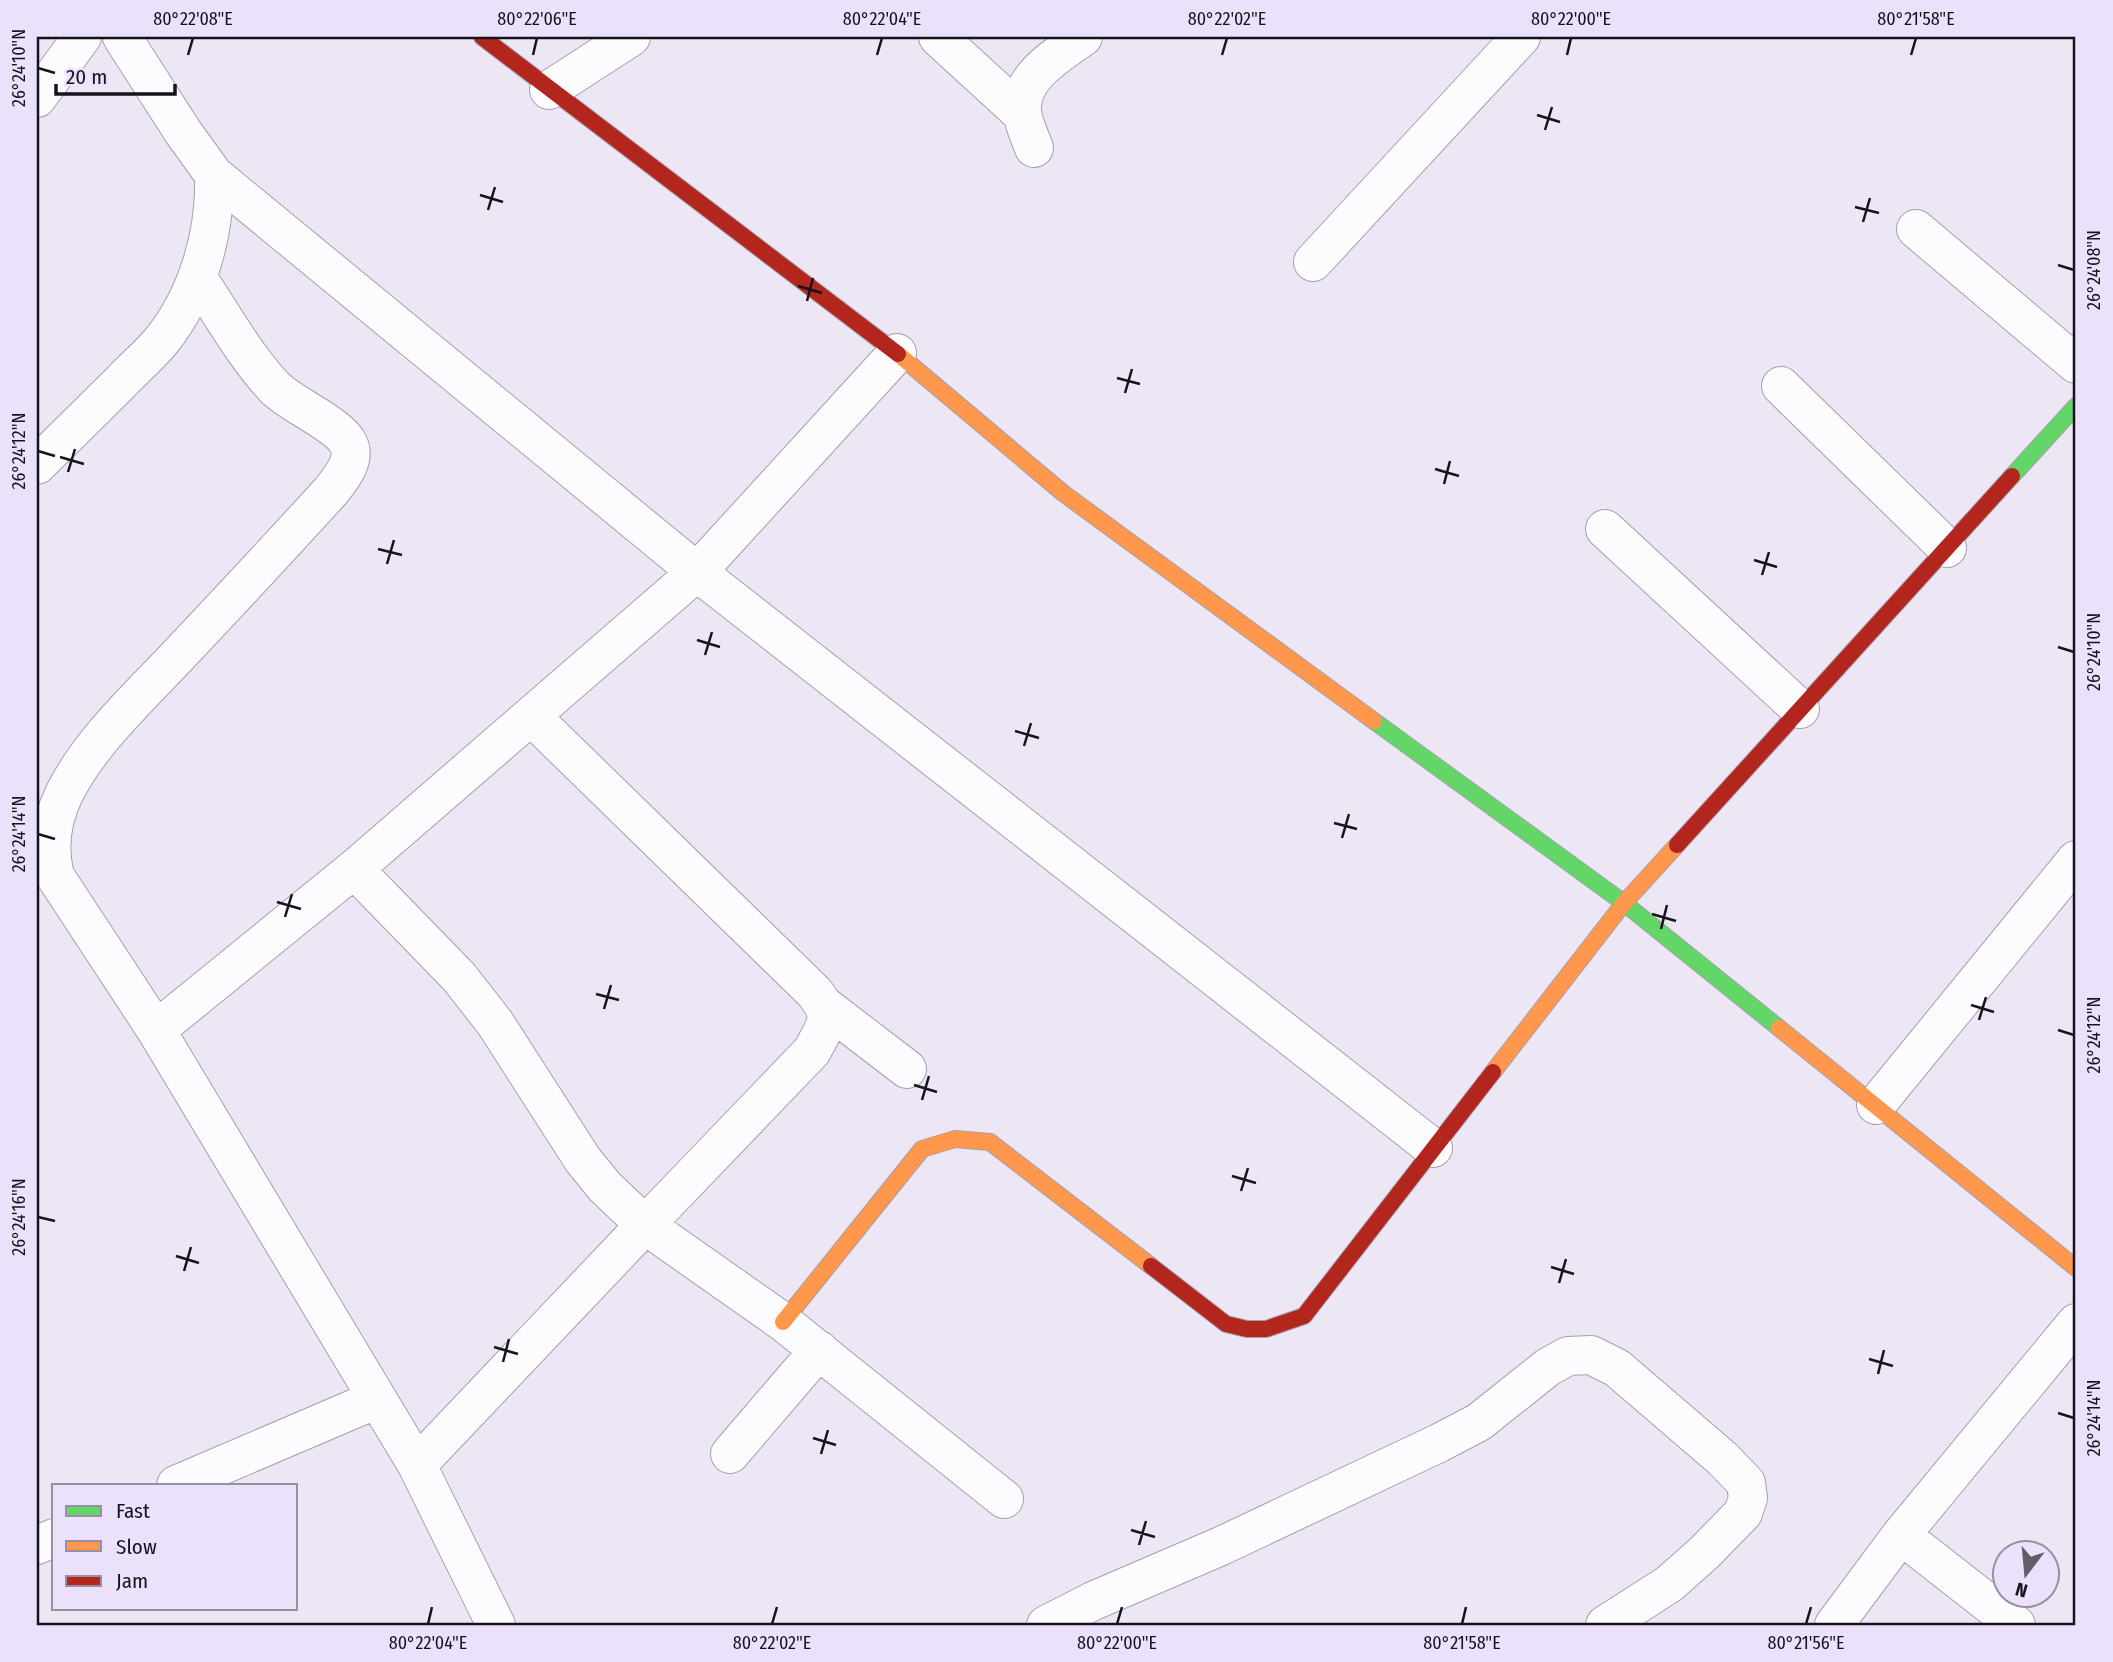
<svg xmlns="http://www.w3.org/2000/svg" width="2113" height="1662" font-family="'Fira Sans Condensed',sans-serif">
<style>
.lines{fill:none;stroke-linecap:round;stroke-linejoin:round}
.street-casing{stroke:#a5a0ab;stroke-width:40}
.fast-casing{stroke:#a5a0ab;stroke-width:18}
.slow-casing{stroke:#a5a0ab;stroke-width:18}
.jam-casing{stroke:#a5a0ab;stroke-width:18}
.street{stroke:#fcfbfe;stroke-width:38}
.fast{stroke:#63d668;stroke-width:16}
.slow{stroke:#ff974d;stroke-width:16}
.jam{stroke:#b3261e;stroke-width:16}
.ticks{fill:none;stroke:#17131c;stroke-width:2.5}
.neatline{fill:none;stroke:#17131c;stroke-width:2.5}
.ticks-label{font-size:18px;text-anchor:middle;fill:#17131c}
</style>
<rect width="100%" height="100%" fill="#ede7f5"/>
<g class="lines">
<g class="street-casing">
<path id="street" d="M 122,37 L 183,132 L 214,175 L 697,572 L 1433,1148
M 938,37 L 1022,114
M 549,90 L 631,37
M 37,98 L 82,37
M 1034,148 C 1030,137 1023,123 1022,111 C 1019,77 1059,54 1083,37
M 1916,229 L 2076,364
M 1313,262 L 1521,37
M 1781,386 L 1947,548
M 37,465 C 65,437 93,410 121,382 C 134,368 150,355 162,340 C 198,295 216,232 214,175
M 1605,529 L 1800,709
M 354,869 L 459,977 L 495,1023 L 583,1160 L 605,1187 L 645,1225 L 812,1051 C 826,1024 835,1018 814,992 L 531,716
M 826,1007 L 907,1069
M 156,1030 L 55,876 C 48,848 51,821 64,794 C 89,744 133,703 171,663 C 225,606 278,549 331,491 C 341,478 357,460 348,443 C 338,424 292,405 275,388 C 244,355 222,314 197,277
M 1876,1105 L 2076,860
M 730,1454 L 819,1350
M 417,1465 L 645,1225 L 783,1322 L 1004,1499
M 176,1485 L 377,1399
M 1901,1535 L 2016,1625
M 37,1545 L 54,1538
M 496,1625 L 417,1465 L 156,1030 L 354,869 L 697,572 L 897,353
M 1046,1625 L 1093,1601 L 1221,1546 L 1439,1443 L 1479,1422 L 1548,1367 L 1568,1356 L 1591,1355 L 1617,1368 L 1723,1459 L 1746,1483 L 1748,1498 L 1743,1513 L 1704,1553 L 1669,1584 L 1605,1625
M 1834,1625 L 1901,1535 L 2076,1323"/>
</g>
<g class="fast-casing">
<path id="fast" d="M 2012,476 L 2076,406
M 1374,721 L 1624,903 L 1779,1028"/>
</g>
<g class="slow-casing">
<path id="slow" d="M 898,354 L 1063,493 L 1374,721
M 1779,1028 L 2076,1268
M 1493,1072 L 1624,903 L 1677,845
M 783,1322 L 922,1149 L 955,1139 L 990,1142 L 1151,1266"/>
</g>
<g class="jam-casing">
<path id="jam" d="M 482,37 L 898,354
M 1677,845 L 2012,476
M 1151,1266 L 1226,1324 L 1247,1329 L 1266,1329 L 1304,1316 L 1493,1072"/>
</g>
<use href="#street" class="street"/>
<use href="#fast" class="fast"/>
<use href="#slow" class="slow"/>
<use href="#jam" class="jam"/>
</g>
<path class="ticks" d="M 188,55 L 193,38M 533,55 L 537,38M 877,55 L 882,38M 1222,55 L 1227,38M 1567,55 L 1571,38M 1911,55 L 1916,38M 38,68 L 55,73M 1537,115 L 1560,122M 1545,130 L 1552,107M 480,195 L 503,202M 1855,207 L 1879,213M 488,210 L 495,187M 1863,222 L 1870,198M 2058,265 L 2074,270M 798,286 L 822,293M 807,301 L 813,278M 1117,378 L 1140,384M 1125,393 L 1132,369M 38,451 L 55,456M 60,457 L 84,464M 1435,469 L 1459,476M 68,472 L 75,449M 1444,484 L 1450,461M 378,549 L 402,555M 1754,560 L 1777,567M 387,564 L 394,540M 1762,575 L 1769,552M 697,640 L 720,647M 2058,647 L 2074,652M 705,655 L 712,632M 1015,731 L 1039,738M 1024,746 L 1031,723M 1334,823 L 1357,829M 38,834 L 55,839M 1342,838 L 1349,814M 277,902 L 301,909M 1652,914 L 1676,921M 285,917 L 292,894M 1661,929 L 1667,905M 596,994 L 619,1000M 1971,1005 L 1994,1012M 604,1009 L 611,985M 1979,1020 L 1986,997M 2058,1030 L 2074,1035M 914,1085 L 937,1092M 922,1100 L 929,1076M 1232,1176 L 1256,1183M 1241,1191 L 1248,1168M 38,1217 L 55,1221M 176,1256 L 199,1263M 1551,1267 L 1574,1274M 184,1271 L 191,1247M 1559,1283 L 1566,1259M 494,1347 L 518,1354M 1869,1359 L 1893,1366M 503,1362 L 509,1339M 1878,1374 L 1884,1350M 2058,1413 L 2074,1418M 813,1438 L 836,1445M 821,1454 L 828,1430M 1131,1530 L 1155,1537M 1139,1545 L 1146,1521M 428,1624 L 432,1607M 772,1624 L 777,1607M 1117,1624 L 1122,1607M 1462,1624 L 1466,1607M 1806,1624 L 1811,1607"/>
<rect width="2113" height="1662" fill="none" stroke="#ece1fb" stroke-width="77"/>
<rect x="52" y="1484" width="245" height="126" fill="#ece1fb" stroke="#978fa2" stroke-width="2"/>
<rect x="66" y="1506" width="35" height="10" fill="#63d668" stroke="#978fa2" stroke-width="2"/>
<text x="116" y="1518" font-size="21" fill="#17131c">Fast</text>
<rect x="66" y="1541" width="35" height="10" fill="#ff974d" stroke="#978fa2" stroke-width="2"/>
<text x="116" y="1554" font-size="21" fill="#17131c">Slow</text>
<rect x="66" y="1576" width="35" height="10" fill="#b3261e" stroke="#978fa2" stroke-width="2"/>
<text x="116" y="1588" font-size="21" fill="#17131c">Jam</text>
<g transform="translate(2026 1574) rotate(196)"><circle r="33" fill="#ece1fb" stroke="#978fa2" stroke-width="2"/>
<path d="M0-5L12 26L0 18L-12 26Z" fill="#625d68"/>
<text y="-10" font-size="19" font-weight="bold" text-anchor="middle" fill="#17131c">N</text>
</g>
<path d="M56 84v10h119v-10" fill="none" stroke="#17131c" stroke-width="3.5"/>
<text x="66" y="84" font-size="21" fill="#17131c" stroke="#ece1fb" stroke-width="5" paint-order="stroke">20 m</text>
<rect x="38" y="38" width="2036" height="1586" class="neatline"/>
<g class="ticks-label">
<text x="193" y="25">80°22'08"E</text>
<text x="537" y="25">80°22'06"E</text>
<text x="882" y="25">80°22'04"E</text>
<text x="1227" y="25">80°22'02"E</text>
<text x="1571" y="25">80°22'00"E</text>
<text x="1916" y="25">80°21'58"E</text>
<text transform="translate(19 68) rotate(-90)" y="6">26°24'10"N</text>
<text transform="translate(2094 270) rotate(-90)" y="6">26°24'08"N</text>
<text transform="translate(19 451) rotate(-90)" y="6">26°24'12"N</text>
<text transform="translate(2094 652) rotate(-90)" y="6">26°24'10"N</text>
<text transform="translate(19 834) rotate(-90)" y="6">26°24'14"N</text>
<text transform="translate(2094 1035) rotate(-90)" y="6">26°24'12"N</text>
<text transform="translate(19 1217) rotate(-90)" y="6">26°24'16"N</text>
<text transform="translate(2094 1418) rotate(-90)" y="6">26°24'14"N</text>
<text x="428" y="1649">80°22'04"E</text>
<text x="772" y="1649">80°22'02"E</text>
<text x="1117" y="1649">80°22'00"E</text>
<text x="1462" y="1649">80°21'58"E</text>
<text x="1806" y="1649">80°21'56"E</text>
</g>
</svg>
